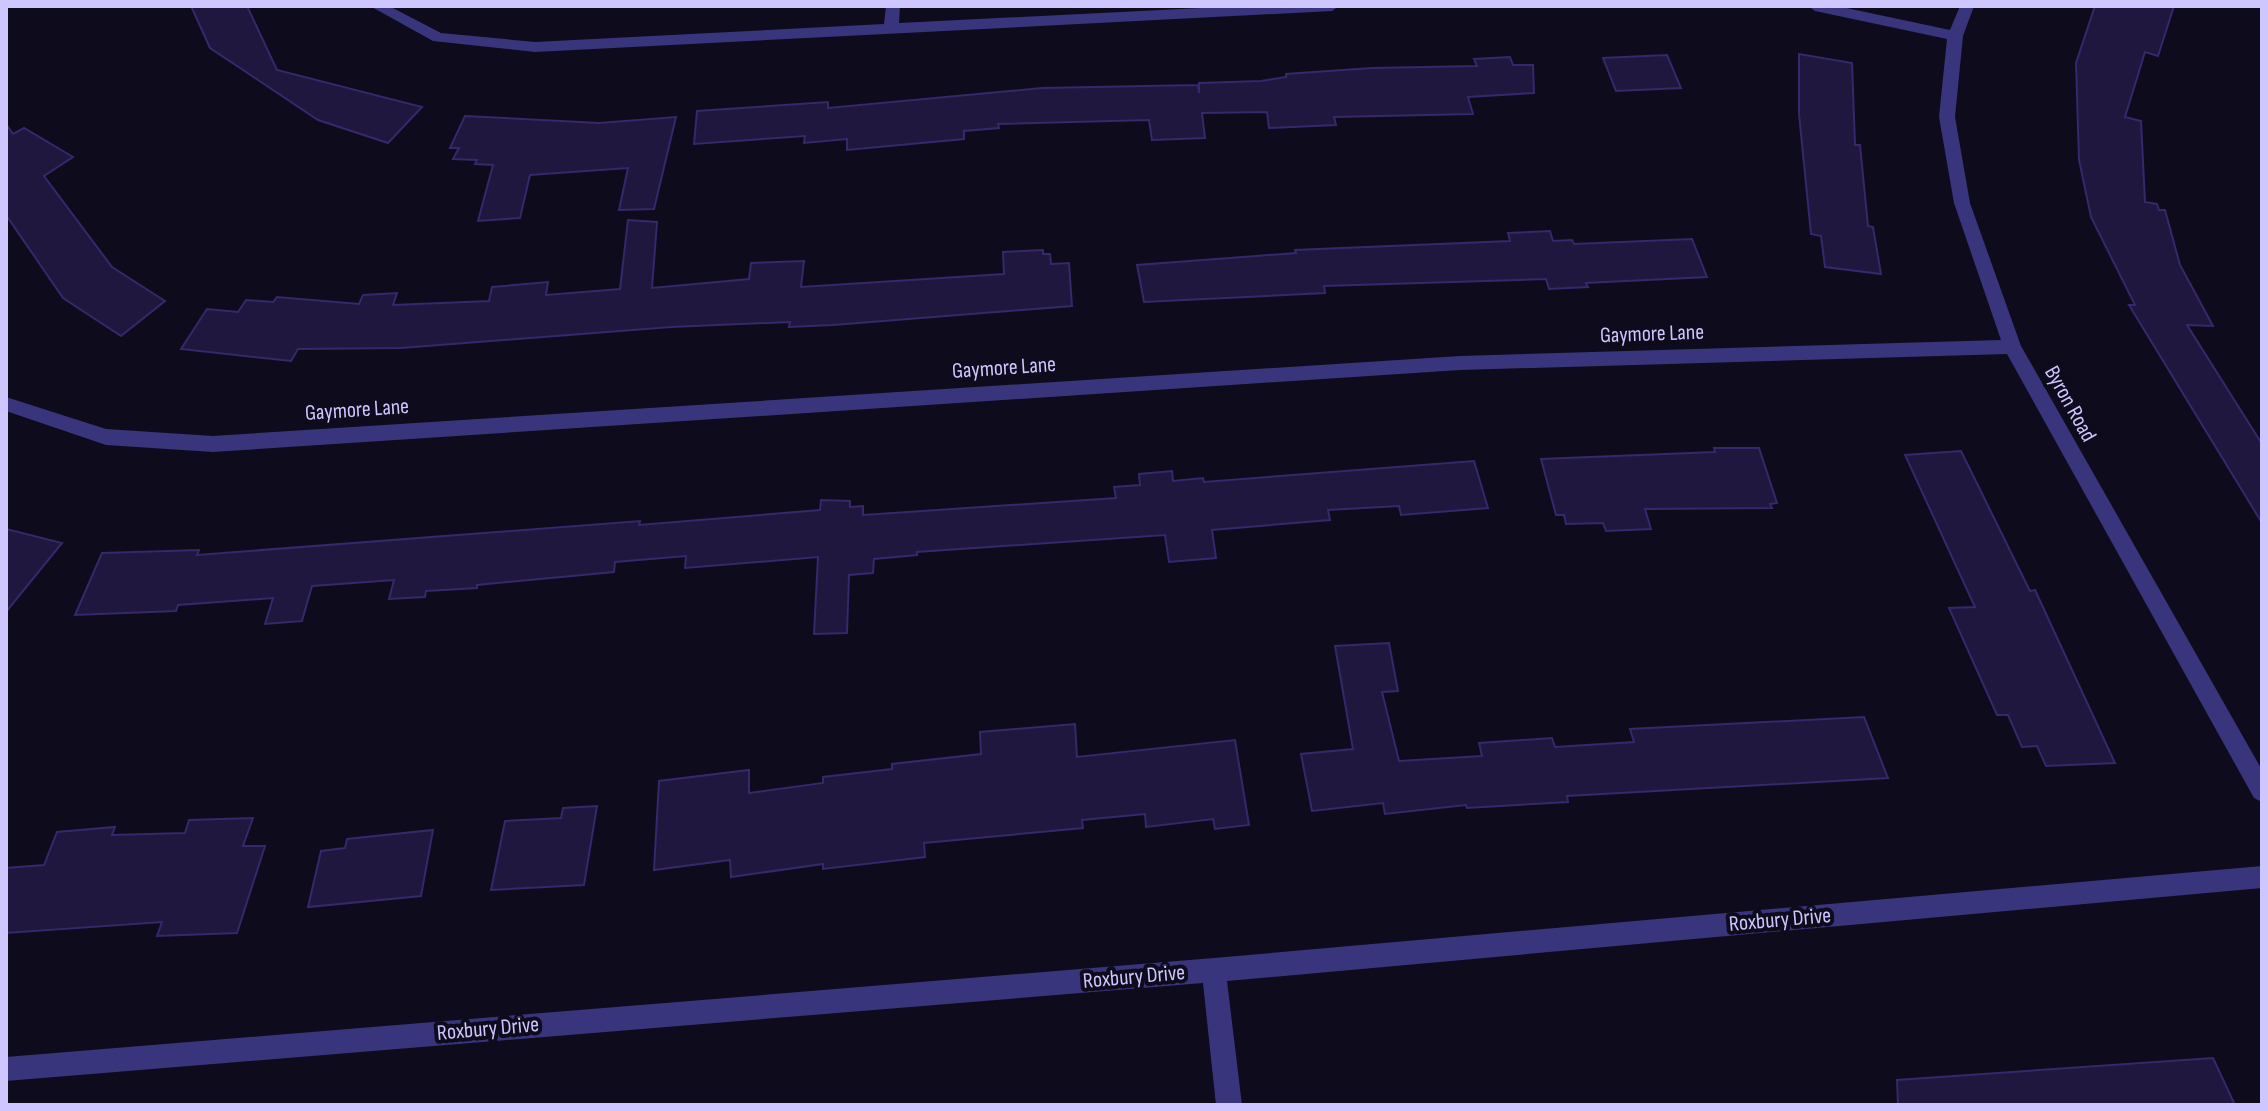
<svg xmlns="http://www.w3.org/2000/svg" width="2268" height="1111" font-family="'Sofia Sans Condensed',sans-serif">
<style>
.building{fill:#1f173e;stroke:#36286a;stroke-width:2}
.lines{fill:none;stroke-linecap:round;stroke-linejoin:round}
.minor{fill:#38357d;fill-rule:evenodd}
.labels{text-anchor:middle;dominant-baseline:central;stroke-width:8;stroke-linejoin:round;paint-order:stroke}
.street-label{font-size:22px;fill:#cec6ff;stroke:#0e0b1c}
</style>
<rect width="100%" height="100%" fill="#0e0b1c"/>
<path class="building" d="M 191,6 L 247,6 L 277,70 L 422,107 L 388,143 L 318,120 L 210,48 Z
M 2095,6 L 2174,6 L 2158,56 L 2145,52 L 2125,117 L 2141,121 L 2145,202 L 2157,204 L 2159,210 L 2165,210 L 2180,265 L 2213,326 L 2187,325 L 2262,444 L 2262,523 L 2129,305 L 2135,305 L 2091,217 L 2079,160 L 2076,63 Z
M 1799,54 L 1852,63 L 1855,145 L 1860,145 L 1868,226 L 1873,227 L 1881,274 L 1825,267 L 1821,236 L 1811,234 L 1799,114 Z
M 1667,55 L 1681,88 L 1616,91 L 1603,58 Z
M 1510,57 L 1513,65 L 1533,65 L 1534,93 L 1468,97 L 1473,114 L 1334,117 L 1336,125 L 1269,128 L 1267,112 L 1202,113 L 1205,138 L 1152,140 L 1149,120 L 998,124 L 999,128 L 964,131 L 964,139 L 847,150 L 847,139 L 804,143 L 805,136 L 694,144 L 697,111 L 828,102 L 828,108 L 1042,88 L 1198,85 L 1199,93 L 1199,83 L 1261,81 L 1286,77 L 1286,74 L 1372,68 L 1477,66 L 1474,59 Z
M 465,116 L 599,123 L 676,117 L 654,209 L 619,210 L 628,168 L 530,175 L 520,218 L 478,221 L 493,165 L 475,164 L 477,160 L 453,159 L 459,148 L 450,148 Z
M 6,124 L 13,134 L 24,128 L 73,157 L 44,176 L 112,267 L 165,301 L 121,336 L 63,298 L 6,215 Z
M 628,220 L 657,222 L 652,288 L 749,279 L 751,263 L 804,261 L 801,287 L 1004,274 L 1003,252 L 1043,250 L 1043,254 L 1050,254 L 1051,264 L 1069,263 L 1072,306 L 833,325 L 789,327 L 790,322 L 671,327 L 401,348 L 298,349 L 291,361 L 181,349 L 207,309 L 238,312 L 246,300 L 273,302 L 277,297 L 359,304 L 363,295 L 397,293 L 393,305 L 489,301 L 492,287 L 548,282 L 546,295 L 620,289 Z
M 1550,231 L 1553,241 L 1572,240 L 1574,244 L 1692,239 L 1707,277 L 1586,283 L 1588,287 L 1549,289 L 1546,279 L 1324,286 L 1325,293 L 1144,302 L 1137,265 L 1296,253 L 1295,250 L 1510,241 L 1508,233 Z
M 1714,448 L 1759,448 L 1777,503 L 1770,504 L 1772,508 L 1645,509 L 1651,529 L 1606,531 L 1603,523 L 1566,524 L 1564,515 L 1556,515 L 1541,459 L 1715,452 Z
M 1961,451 L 2030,591 L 2035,590 L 2115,763 L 2046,766 L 2037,746 L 2022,747 L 2008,715 L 1997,715 L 1949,608 L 1975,607 L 1905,455 Z
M 1474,461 L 1488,508 L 1401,515 L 1399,506 L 1328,510 L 1330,520 L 1212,530 L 1216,558 L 1169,562 L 1165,535 L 917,552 L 917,555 L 874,559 L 873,573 L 849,575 L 847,633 L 814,634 L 818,557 L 685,568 L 686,556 L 615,562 L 614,572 L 477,585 L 477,588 L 426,591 L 425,597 L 389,599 L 394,580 L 312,586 L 302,621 L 265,624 L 273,598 L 178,605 L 176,611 L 75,615 L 102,553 L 199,550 L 197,555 L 640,521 L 639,525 L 820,510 L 821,500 L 850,501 L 850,507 L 863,506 L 863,515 L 1116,498 L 1114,487 L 1140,485 L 1139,474 L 1172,471 L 1173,481 L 1203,478 L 1204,482 Z
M 6,529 L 62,543 L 6,612 Z
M 1389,643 L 1398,691 L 1382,692 L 1399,761 L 1482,756 L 1479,743 L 1552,738 L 1555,747 L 1634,742 L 1630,729 L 1864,717 L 1888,778 L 1567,796 L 1568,802 L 1467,808 L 1466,805 L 1385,814 L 1383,803 L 1312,811 L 1301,754 L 1353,749 L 1335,646 Z
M 1075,724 L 1077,757 L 1235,740 L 1249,825 L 1215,829 L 1213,819 L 1146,827 L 1145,814 L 1082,820 L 1083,828 L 924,843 L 925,857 L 823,869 L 823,864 L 731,877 L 730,860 L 654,870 L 659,781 L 749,770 L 749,793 L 823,783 L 823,777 L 892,769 L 892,764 L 981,754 L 980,732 Z
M 597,806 L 584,885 L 491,890 L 505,821 L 561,818 L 563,808 Z
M 253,818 L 243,846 L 265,846 L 237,933 L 157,936 L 162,922 L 6,933 L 6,868 L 44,865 L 57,832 L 115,827 L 112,835 L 185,833 L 189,820 Z
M 433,830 L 421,896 L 308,907 L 321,851 L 345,848 L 347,839 Z
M 2213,1058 L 2235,1105 L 1898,1105 L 1897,1080 Z"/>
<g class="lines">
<path class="minor" d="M 370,6 L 389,6 L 441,33 L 535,42 L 884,24 L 886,6 L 900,6 L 899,23 L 1241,6 L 1339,6 L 1332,11 L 535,52 L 433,41 Z
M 1808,6 L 1837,6 L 1950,30 L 1960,6 L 1974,6 L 1963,36 L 1955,117 L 1970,203 L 2021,346 L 2262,770 L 2262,802 L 2254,798 L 2007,354 L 1460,370 L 213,452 L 106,445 L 6,411 L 6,397 L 106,429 L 213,436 L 1460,356 L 2001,340 L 1954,203 L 1939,117 L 1947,39 L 1815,11 Z
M 2262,866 L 2262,888 L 1227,981 L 1242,1105 L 1216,1105 L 1203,983 L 6,1081 L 6,1057 L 1214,958 Z"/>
</g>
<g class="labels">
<g class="street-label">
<text transform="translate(1652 334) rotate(-2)">Gaymore Lane</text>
<text transform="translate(1004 368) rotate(-4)">Gaymore Lane</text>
<text transform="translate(2070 404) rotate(61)">Byron Road</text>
<text transform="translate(357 410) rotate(-4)">Gaymore Lane</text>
<text transform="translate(1780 920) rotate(-5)">Roxbury Drive</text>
<text transform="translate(1134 977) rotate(-5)">Roxbury Drive</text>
<text transform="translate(488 1029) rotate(-5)">Roxbury Drive</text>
</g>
</g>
<rect width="2268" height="1111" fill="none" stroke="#cec6ff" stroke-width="16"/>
</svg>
